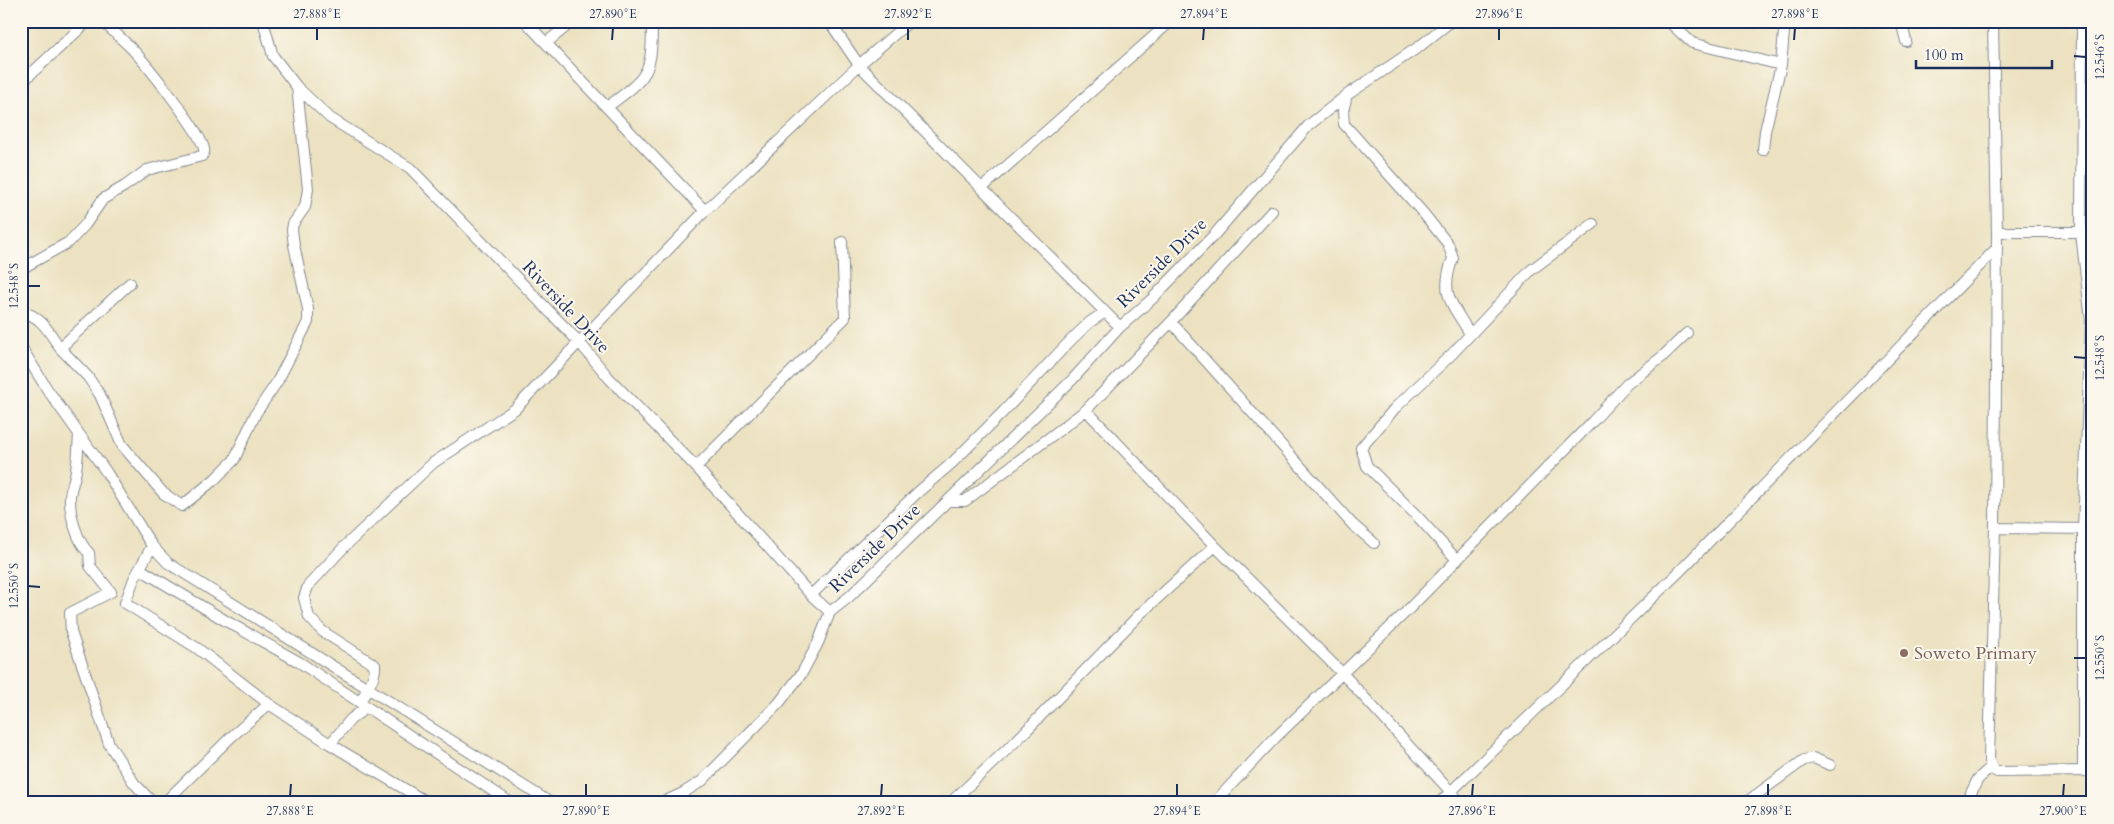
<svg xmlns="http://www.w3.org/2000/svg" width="2114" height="824" font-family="Cardo,serif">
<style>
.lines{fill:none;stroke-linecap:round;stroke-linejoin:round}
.minor-casing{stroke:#848890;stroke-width:12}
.minor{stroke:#fff;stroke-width:10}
.ticks{fill:none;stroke:#1b2f5e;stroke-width:2}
.education-dot{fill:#8d6e63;stroke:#fbf7ec;stroke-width:2}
.labels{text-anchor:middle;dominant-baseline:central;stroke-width:4;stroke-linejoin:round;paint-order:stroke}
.street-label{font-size:18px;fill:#1b2f5e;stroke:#fbf7ec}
.education-label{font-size:18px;fill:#785e54;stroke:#fbf7ec;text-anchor:start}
.neatline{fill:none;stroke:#1b2f5e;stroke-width:2}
.ticks-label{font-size:12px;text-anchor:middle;fill:#1b2f5e}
</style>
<rect width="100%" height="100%" fill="#fbf7ec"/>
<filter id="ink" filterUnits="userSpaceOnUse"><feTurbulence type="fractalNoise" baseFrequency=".02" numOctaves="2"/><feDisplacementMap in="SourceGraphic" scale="10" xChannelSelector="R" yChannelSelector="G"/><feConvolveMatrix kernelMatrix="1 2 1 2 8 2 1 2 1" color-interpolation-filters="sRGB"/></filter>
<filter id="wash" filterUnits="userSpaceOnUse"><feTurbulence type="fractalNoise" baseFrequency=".0096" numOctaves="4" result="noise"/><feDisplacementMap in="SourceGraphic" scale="20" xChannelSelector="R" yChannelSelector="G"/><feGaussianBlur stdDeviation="1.12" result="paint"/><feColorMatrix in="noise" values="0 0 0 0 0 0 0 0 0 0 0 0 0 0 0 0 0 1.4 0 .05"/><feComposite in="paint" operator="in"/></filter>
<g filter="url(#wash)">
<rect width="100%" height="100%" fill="#ece2c1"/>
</g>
<g filter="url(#ink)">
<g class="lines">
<g class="minor-casing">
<path id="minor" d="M 263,21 L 273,56 L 297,87 L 330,118 L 410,168 L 579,342 L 609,378 L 696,467 L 811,595 L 830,612 L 849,597 L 1072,380 L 1120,327 L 1152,299 L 1215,234 L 1309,125 L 1347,95 L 1420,46 L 1451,21
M 525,21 L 705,211
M 829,21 L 859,65 L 1120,327
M 1668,21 L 1692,43 L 1781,65
M 1901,21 L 1906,41
M 1993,21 L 1997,232 L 1995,528 L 1989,761 L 1993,770 L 1997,772 L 2093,771
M 2082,21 L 2081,233 L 2091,321 L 2083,529 L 2083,770
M 546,43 L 573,21
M 21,83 L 88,21
M 1347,95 L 1343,111 L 1344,124 L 1424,214 L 1448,244 L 1453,258 C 1439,295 1452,303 1470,334
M 607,107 C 649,76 652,74 652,21
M 1763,150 L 1765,131 L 1781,65 L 1785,21
M 982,188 L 1171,21
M 1997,232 L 2093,232
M 21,269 L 69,242 L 85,225 L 103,199 L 125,186 L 147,170 L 202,156 C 204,153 205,152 204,149 C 201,132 145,62 131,48 C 122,39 112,30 102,21
M 130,283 L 60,348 L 88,377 L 100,395 L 122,445 L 163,493 L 182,506 L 215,479 L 234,460 L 256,413 L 277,382 L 308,322 L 308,309 L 294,245 L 292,230 L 293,224 L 305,207 L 308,189 L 297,87
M 21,312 C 41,315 49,332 60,348
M 1171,322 L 1318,486 L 1352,524 L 1374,543
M 21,347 L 47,389 L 107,473 L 152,546 L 168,563 L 551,803
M 1086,410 L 1215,546 L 1343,674 L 1461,803
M 79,435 C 78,447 78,459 76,470 C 75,479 71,487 70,496 C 69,513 77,542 89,553 L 90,566 L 111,592 L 70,613 L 71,632 L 109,744 L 134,783 L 153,803
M 696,467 L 845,318 L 842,242
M 948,501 L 965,501 L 1086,410 L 1171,322 L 1272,211
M 1995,528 L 2093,529
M 152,546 L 134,579 L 125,603 L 197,648 L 269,704 L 330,744
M 1457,560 L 1418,517 L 1367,466 L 1361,448 L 1395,408 L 1452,354 L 1531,270 L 1593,224
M 140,569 L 226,621 L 299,662 L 511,803
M 811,595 L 917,493 L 952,463 L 1004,411 L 1071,340 L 1090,322 L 1105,312
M 360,702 C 366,691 376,678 375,665 L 322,631 L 309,617 L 304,598 L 308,586 L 344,547 L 433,463 L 515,409 L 705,211 L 859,65 L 910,21
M 367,707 L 351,719 L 330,744 L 428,803
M 164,803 L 231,737 L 269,704
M 661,803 L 683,793 L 702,781 L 779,703 L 802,673 L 818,643 L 830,612
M 950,803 L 1017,740 L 1141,613 L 1215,546
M 1214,803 L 1275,738 L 1406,612 L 1593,421 L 1627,384 L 1662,357 L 1687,333
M 1439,803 L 1678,573 L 1996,249
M 1745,803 L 1804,760 L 1813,758 L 1830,765
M 1966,803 L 1978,779 L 1991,767"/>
</g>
<use href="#minor" class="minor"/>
</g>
</g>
<path class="ticks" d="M 317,40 L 317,28M 612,40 L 613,28M 908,40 L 908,28M 1203,40 L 1204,28M 1499,40 L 1499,28M 1794,40 L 1795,28M 2074,56 L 2086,57M 28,286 L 40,286M 2074,357 L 2086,358M 28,586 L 40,587M 2074,658 L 2086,658M 290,796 L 291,784M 586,796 L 586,784M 881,796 L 882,784M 1177,796 L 1177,784M 1472,796 L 1473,784M 1768,796 L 1768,784M 2063,796 L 2064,784"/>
<circle class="education-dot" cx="1904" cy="653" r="5"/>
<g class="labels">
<g class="street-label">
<text transform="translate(1162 263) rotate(-45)">Riverside Drive</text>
<text transform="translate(566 307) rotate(47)">Riverside Drive</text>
<text transform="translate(875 548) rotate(-44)">Riverside Drive</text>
</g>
<g class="education-label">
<text x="1914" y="653">Soweto Primary</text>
</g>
</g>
<rect width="2114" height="824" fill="none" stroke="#fbf7ec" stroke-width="55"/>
<path d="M1916 60v8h136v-8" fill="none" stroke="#1b2f5e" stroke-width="2.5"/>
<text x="1924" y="60" font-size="15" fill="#1b2f5e" stroke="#fbf7ec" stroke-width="4" paint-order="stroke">100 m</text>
<rect x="28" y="28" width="2058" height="768" class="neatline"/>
<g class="ticks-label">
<text x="317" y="18">27.888°E</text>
<text x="613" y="18">27.890°E</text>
<text x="908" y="18">27.892°E</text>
<text x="1204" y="18">27.894°E</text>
<text x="1499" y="18">27.896°E</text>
<text x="1795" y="18">27.898°E</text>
<text transform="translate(2100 57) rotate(-90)" y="4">12.546°S</text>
<text transform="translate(14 286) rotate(-90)" y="4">12.548°S</text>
<text transform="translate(2100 358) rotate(-90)" y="4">12.548°S</text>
<text transform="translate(14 586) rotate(-90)" y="4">12.550°S</text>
<text transform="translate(2100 658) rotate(-90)" y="4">12.550°S</text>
<text x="290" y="815">27.888°E</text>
<text x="586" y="815">27.890°E</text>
<text x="881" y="815">27.892°E</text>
<text x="1177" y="815">27.894°E</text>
<text x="1472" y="815">27.896°E</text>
<text x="1768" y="815">27.898°E</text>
<text x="2063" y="815">27.900°E</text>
</g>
</svg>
